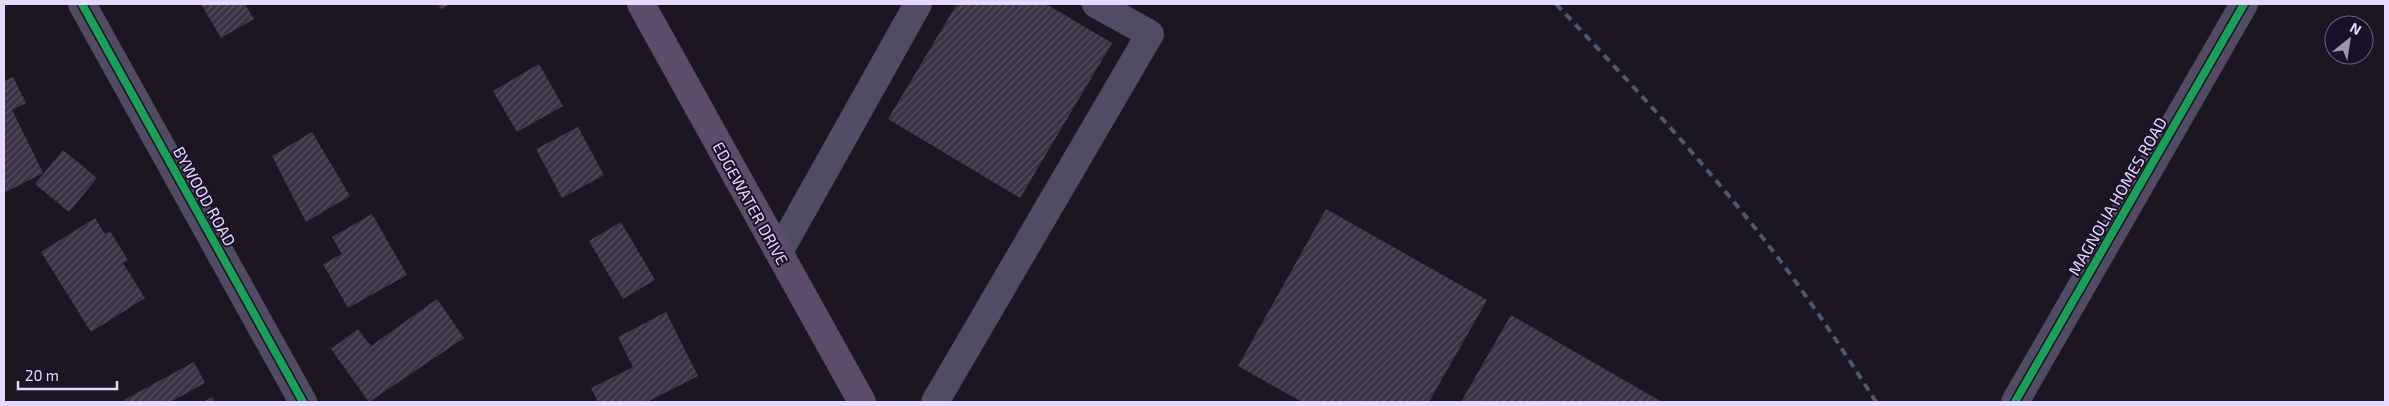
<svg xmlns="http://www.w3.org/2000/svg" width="2389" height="406" font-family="'Exo 2',sans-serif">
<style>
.building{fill:url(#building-hatch)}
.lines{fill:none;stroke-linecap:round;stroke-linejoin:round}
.minor{stroke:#524b64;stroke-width:28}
.major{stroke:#5d4c69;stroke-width:28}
.rail{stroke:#4c5770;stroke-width:4;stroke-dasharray:8 6;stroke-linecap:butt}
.cycleway-casing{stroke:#1b1029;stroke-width:11}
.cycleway{stroke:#1a9f57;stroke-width:8}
.labels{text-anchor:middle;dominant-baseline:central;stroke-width:4;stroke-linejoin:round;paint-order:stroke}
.street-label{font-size:16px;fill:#e7d8ff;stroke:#1b1029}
</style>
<defs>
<pattern id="building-hatch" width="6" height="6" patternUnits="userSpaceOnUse" patternTransform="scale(1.25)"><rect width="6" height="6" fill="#3b3345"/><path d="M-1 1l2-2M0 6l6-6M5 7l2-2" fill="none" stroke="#575061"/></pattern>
</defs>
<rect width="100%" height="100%" fill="#1c1623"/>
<path class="building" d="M 201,4 L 245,4 L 254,19 L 221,38 Z
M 438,4 L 450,4 L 441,9 Z
M 957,4 L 1046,4 L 1112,43 L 1020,198 L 888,119 Z
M 539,64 L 563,106 L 517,132 L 493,91 Z
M 13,77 L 26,103 L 12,110 L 43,173 L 6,192 L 4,188 L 4,81 Z
M 578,127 L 604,175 L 562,198 L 536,149 Z
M 312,132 L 350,196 L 306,222 L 272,156 Z
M 63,150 L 97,178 L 69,212 L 35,184 Z
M 1326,209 L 1487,300 L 1429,402 L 1302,402 L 1238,366 Z
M 372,214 L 407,275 L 348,308 L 323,264 L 342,254 L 332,237 Z
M 95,218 L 105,234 L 110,231 L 128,260 L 123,263 L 145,298 L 91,332 L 41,252 Z
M 621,222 L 655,280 L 623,299 L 589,241 Z
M 437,299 L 464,338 L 369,402 L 331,349 L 358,329 L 371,346 Z
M 666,312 L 698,376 L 647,402 L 598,402 L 591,388 L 633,367 L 618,337 Z
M 1511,315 L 1662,402 L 1461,402 Z
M 194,362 L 205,383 L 170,402 L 125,402 L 124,400 Z
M 212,397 L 215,402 L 203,402 Z"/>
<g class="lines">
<path class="minor" d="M 82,4 L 303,402
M 779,252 L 918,4
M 935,402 L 1150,34 L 1096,4
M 2015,402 L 2244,4"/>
<path class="major" d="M 641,4 L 862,402"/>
<path class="rail" d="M 1556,4 C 1624,76 1693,150 1755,228 C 1798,282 1839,343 1876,402"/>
<g class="cycleway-casing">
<path id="cycleway" d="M 82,4 L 303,402
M 2015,402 L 2244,4"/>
</g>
<use href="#cycleway" class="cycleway"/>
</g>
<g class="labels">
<g class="street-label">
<text transform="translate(205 196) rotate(61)">BYWOOD ROAD</text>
<text transform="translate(2117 196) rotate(-60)">MAGNOLIA HOMES ROAD</text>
<text transform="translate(751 203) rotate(61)">EDGEWATER DRIVE</text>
</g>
</g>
<rect width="2389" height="406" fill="none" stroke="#e7d8ff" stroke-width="10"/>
<g transform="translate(2349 40) rotate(30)"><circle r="24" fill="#1b1029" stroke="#6d607f"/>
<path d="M0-4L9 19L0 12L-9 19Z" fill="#a094b2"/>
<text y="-8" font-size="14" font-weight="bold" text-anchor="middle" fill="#e7d8ff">N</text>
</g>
<path d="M18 381v8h99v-8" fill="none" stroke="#e7d8ff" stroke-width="2.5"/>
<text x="25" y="381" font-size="15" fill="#e7d8ff" stroke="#1b1029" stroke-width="4" paint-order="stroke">20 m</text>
</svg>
